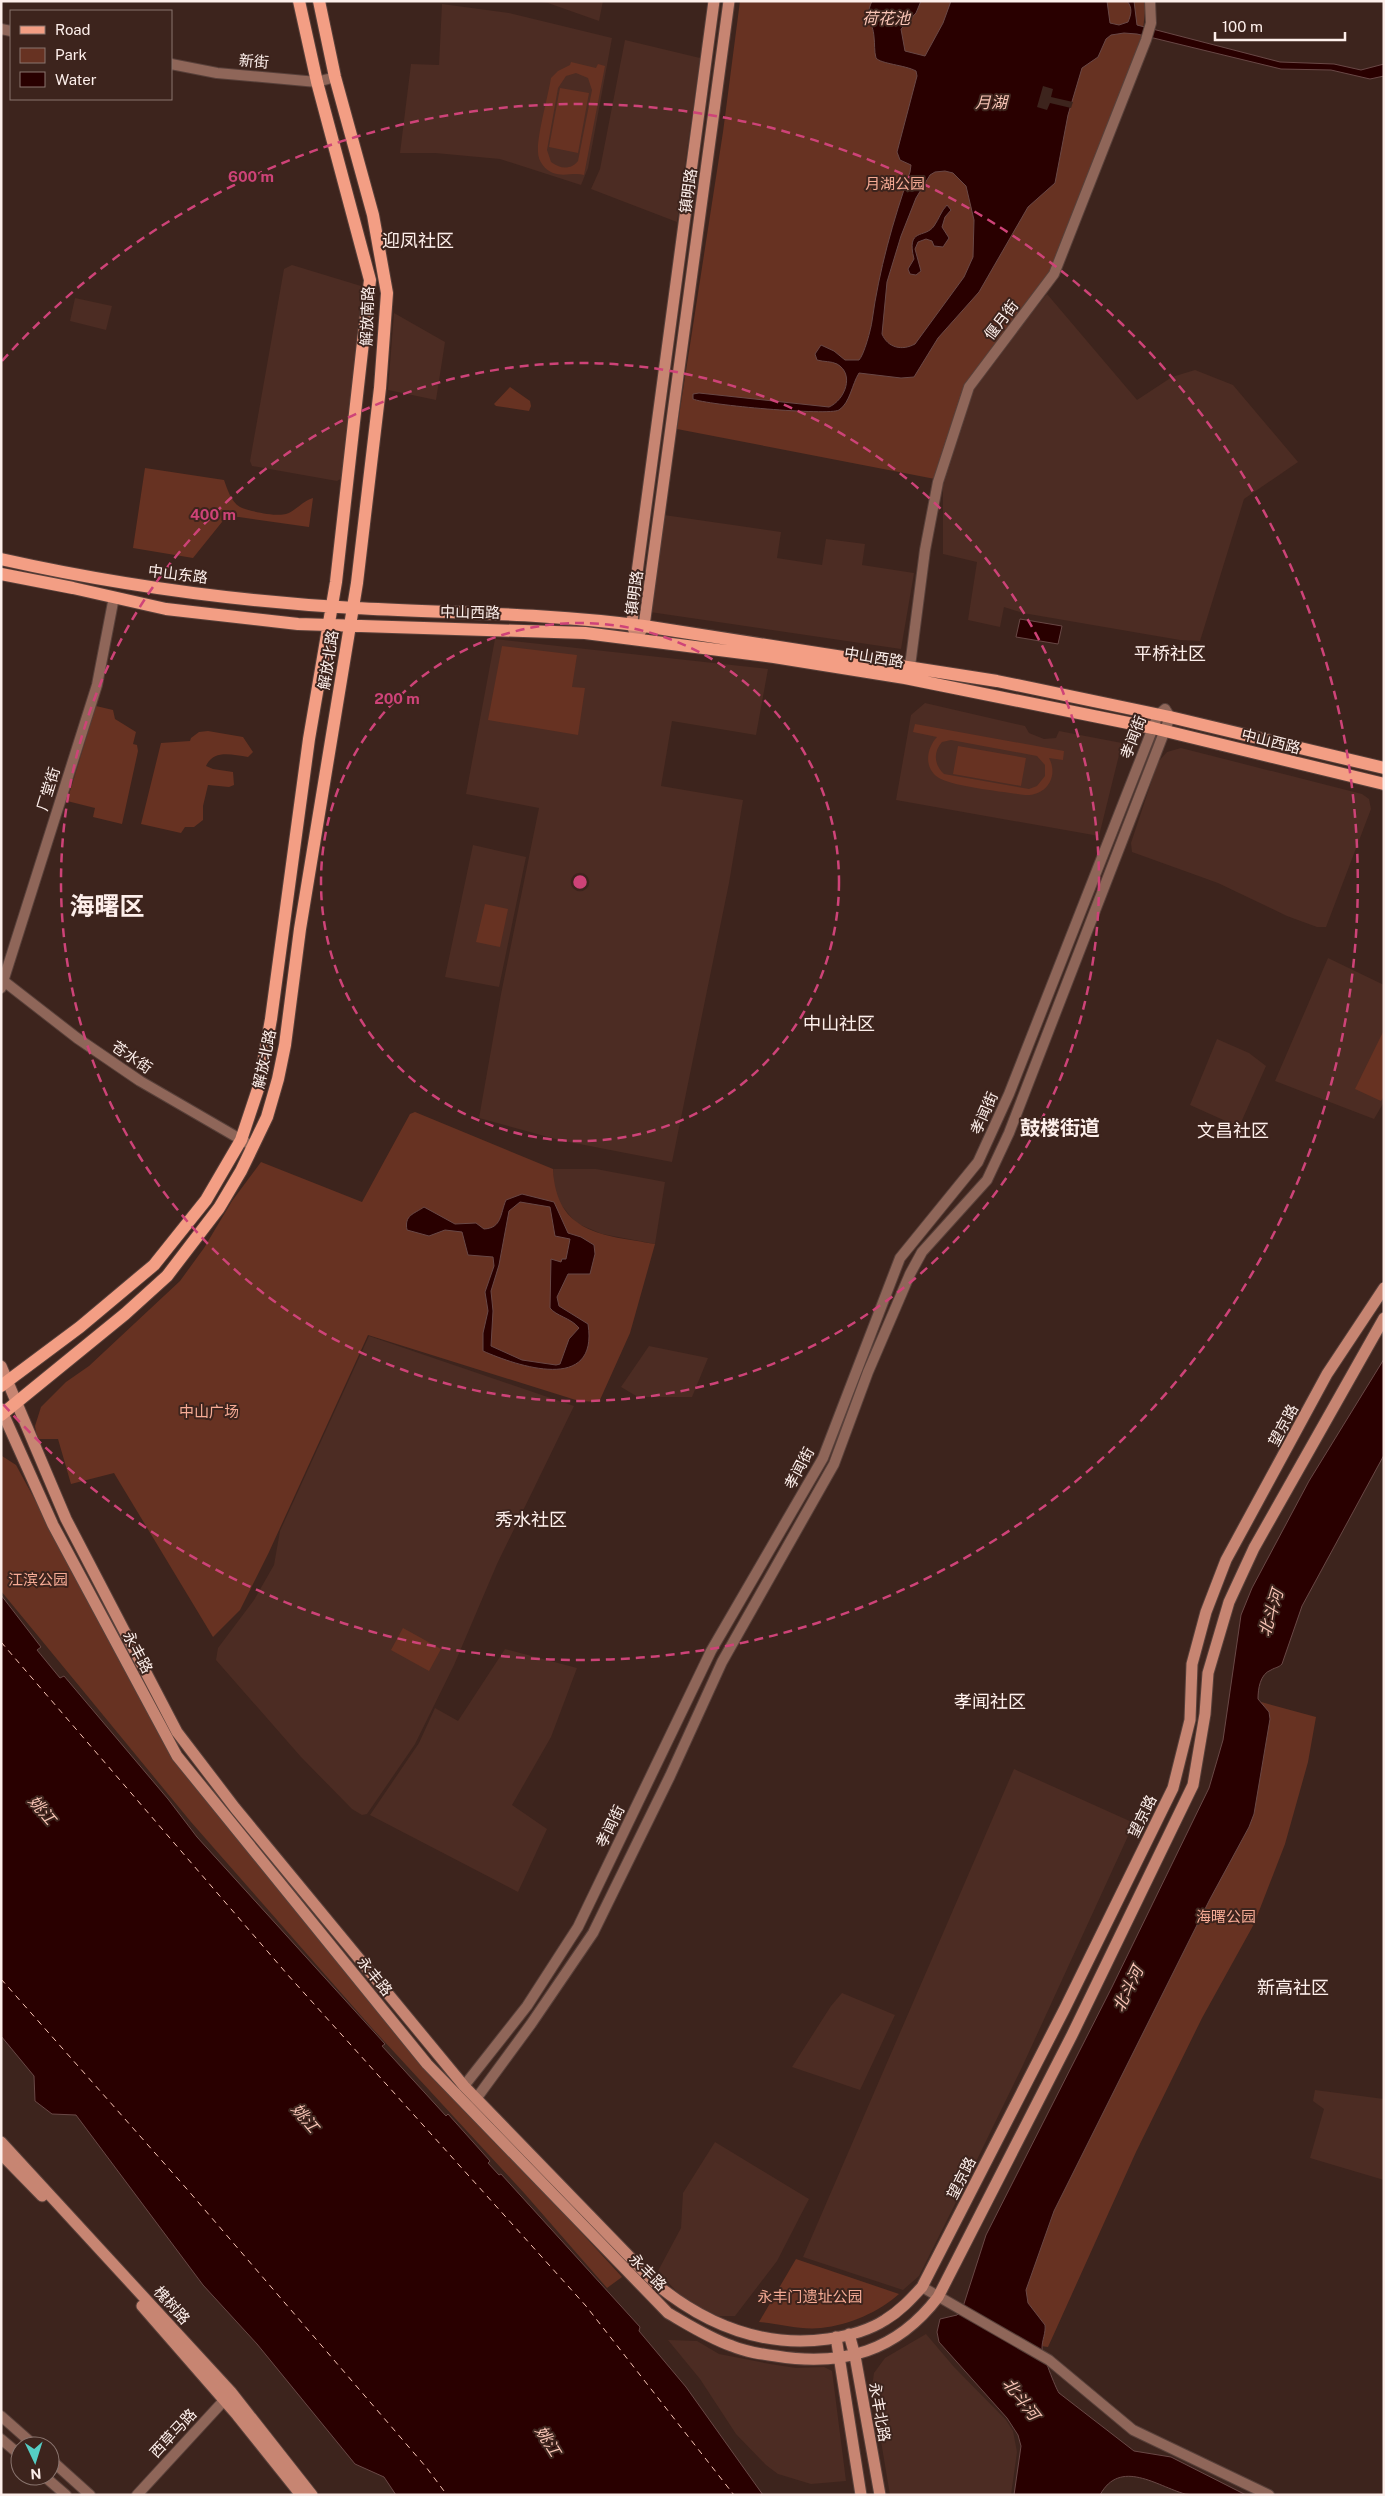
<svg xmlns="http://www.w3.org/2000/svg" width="1385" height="2496" font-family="'Public Sans','Noto Sans SC',sans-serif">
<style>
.built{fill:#4c2c23}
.green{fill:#673222;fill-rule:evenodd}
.water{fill:#290000;stroke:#694846;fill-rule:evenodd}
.pier{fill:#3d241d}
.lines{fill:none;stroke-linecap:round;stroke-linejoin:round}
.ferry{stroke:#f8c4b5;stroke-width:1;stroke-dasharray:6 5;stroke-linecap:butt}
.tertiary-casing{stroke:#58403a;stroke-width:12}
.secondary-casing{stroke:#58403a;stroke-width:13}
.primary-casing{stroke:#58403a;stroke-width:14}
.tertiary{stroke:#8f6659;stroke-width:10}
.secondary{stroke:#c78572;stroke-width:11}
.primary{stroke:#f39e84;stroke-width:12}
.ring{fill:none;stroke:#ce4378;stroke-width:2.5;stroke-dasharray:9 6}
.labels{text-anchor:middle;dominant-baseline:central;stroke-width:4;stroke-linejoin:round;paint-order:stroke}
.street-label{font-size:15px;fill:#fdefeb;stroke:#3d241d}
.park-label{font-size:15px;fill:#f6ab95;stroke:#3d241d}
.water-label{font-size:16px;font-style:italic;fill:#f8c4b5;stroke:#3d241d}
.quarter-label{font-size:18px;fill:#fdefeb;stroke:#3d241d}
.district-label{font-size:20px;font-weight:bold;fill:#fdefeb;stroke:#3d241d}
.town-label{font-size:25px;font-weight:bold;fill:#fdefeb;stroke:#3d241d}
.centre{fill:#ce4378;stroke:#3d241d;stroke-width:2.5}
.ring-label{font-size:15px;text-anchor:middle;font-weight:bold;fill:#ce4378;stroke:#3d241d;stroke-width:4;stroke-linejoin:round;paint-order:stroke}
</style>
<rect width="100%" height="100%" fill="#3d241d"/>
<path class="built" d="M 532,1 L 603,1 L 599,21 L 548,3 Z
M 442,4 L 509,13 L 612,38 L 588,168 L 581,185 L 500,159 L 435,153 L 400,153 L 411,64 L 439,65 Z
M 625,40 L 700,58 L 677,222 L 591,189 L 600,169 Z
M 292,265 L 361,286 L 363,290 L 342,478 L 337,481 L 252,466 L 250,461 L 284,269 Z
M 1047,294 L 1137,400 L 1172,377 L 1195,370 L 1233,385 L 1298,462 L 1244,499 L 1200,641 L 1180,640 L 1023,613 L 1004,607 L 1000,627 L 968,620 L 977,562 L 943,554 L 943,481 L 974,384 Z
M 75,298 L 112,306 L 106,330 L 70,321 Z
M 394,313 L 445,342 L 436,400 L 388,390 Z
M 664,515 L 781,532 L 777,558 L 822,565 L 826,539 L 865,544 L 862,565 L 914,573 L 901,649 L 650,612 Z
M 495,639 L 768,669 L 756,735 L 672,721 L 661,786 L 743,800 L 729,883 L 672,1162 L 559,1140 L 479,1118 L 501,994 L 539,808 L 466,794 Z
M 925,703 L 1025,726 L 1029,733 L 1044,739 L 1056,738 L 1059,731 L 1122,743 L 1099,836 L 896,800 L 911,715 Z
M 1181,748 L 1362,794 L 1369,799 L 1371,809 L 1326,927 L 1317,927 L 1287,916 L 1218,883 L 1132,852 L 1131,843 L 1158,762 L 1167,752 Z
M 473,845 L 526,857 L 499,987 L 445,977 Z
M 1328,958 L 1384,985 L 1384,1102 L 1374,1119 L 1275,1081 Z
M 1217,1039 L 1249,1053 L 1266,1066 L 1239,1127 L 1190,1105 Z
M 553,1169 L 596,1169 L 665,1182 L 655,1244 L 602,1234 L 576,1223 L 558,1201 L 554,1187 Z
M 369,1336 L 574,1406 L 497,1564 L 454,1665 L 415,1744 L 367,1814 L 362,1815 L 352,1809 L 301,1757 L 216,1660 L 218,1648 L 254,1600 L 274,1565 L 280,1531 Z
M 649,1346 L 708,1358 L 692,1397 L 638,1397 L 621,1387 Z
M 505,1649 L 577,1668 L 551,1737 L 512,1805 L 547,1829 L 518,1892 L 370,1815 L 419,1743 L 435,1708 L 458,1721 Z
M 1014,1769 L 1134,1823 L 1023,2065 L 968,2178 L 919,2276 L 903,2290 L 803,2257 Z
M 842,1993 L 895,2015 L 860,2090 L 792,2067 L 831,2006 Z
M 1315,2090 L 1384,2099 L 1384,2180 L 1310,2158 L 1324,2109 L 1313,2101 Z
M 715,2142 L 809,2199 L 777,2261 L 735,2316 L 718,2316 L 684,2300 L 658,2271 L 681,2228 L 683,2193 Z
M 926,2334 L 954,2367 L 1006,2420 L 1013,2431 L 1017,2452 L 1011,2495 L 890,2495 L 872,2387 L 874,2373 L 885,2358 Z
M 668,2340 L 697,2341 L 719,2354 L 770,2364 L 796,2368 L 824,2367 L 832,2371 L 846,2481 L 811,2484 L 778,2474 L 766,2465 L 736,2434 L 700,2379 Z"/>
<path class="green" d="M 740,1 L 1146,1 L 1142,40 L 1051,273 L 968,386 L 935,479 L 677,429 L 723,132 Z
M 571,62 L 596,68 L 598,64 L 605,66 L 584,175 C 574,172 564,177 553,173 C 545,170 538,161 538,152 C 537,135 548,97 551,78 L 558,71 L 570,65 ZM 576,73 L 588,78 L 592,90 L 578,161 C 571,170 560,169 551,162 L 547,150 L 558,88 L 566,76 Z
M 560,88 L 589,93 L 578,153 L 549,147 Z
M 510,387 L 530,401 L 531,406 L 529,411 L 496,406 L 494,404 Z
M 145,468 L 224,480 C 227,488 231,502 240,507 C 248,511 277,517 286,514 C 296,511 302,501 313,498 L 309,527 L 239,517 L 226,517 L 193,558 L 133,548 Z
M 502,646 L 577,655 L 572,687 L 585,688 L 578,735 L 488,720 Z
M 96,706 L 113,710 L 115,719 L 136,732 L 133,744 L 137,745 L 138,751 L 122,824 L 93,817 L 95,808 L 67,801 Z
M 915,724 L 1064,751 L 1063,760 L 1049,758 C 1059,777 1046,796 1025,795 C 1005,792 957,787 941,779 C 923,770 926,749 937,737 L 913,732 ZM 951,740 L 1037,756 L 1045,765 L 1045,776 L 1037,786 L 1029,789 L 944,774 C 934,765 933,752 942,742 Z
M 208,731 L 243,737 L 253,752 L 248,757 C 232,755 214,749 206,766 L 213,769 L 233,772 L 234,785 L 229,787 L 208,785 L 203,806 L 203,820 L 194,827 L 185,827 L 181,833 L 141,824 L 161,743 L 190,741 L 191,738 L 199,732 Z
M 958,746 L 1026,758 L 1021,786 L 953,774 Z
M 485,904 L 508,909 L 500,947 L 476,942 Z
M 1384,1030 L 1384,1096 L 1381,1101 L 1355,1089 Z
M 415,1112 L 553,1169 C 556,1234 603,1235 655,1244 L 630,1333 L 599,1402 L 579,1401 L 368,1335 L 269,1552 L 240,1610 L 213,1637 L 114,1473 L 71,1484 L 58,1439 L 37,1439 L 35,1426 L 41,1407 L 66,1382 L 89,1366 L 180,1281 L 204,1248 L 232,1201 L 261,1162 L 362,1202 L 410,1114 Z
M 2,1456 L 16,1465 L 168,1745 L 469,2110 L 622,2277 L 607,2288 L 525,2194 L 371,2027 L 191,1822 L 1,1591 Z
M 403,1628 L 441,1649 L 429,1671 L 391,1650 Z
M 1254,1700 L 1316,1717 L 1308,1762 L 1285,1844 L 1254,1924 L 1202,2018 L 1136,2152 L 1048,2347 L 1041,2346 L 1022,2297 L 1023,2288 Z
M 796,2259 L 899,2294 C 879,2312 849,2325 821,2328 C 800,2330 780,2324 759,2322 Z"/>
<path class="water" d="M 872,1 L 921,1 L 916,13 L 901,29 L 905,51 L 925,56 L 943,23 L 951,1 L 1107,1 L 1110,23 L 1119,25 L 1128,22 C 1131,15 1133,8 1127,1 L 1134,1 L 1137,25 L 1280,62 L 1334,64 L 1361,70 L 1384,64 L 1384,76 L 1370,79 L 1331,70 L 1281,69 L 1137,34 L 1124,33 L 1111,35 L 1106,39 L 1098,57 L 1082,68 L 1068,115 L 1055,183 L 1028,207 L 979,292 L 938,338 L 914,377 L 901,378 L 859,373 C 852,384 850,403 839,410 C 829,416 706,405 693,399 L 693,394 L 699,393 L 829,407 C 845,400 855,374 837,364 C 831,361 824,362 817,360 L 815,354 L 821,345 L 834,351 L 845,360 L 859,360 C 864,355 871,329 872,321 C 879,270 893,221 910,172 L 911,165 L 900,160 L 897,152 L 917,76 L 916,71 C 905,65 881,64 876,58 C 874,51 875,44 874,37 C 873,21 864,19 872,1 ZM 945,171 L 953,173 L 966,186 L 974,220 L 973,257 L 964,277 L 915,344 C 902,351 888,348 882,334 L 887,282 L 901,236 L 916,198 L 930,175 L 935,172 Z
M 947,205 L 951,210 L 945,217 L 942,227 L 949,238 L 943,247 L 934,246 L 932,241 L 926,239 L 918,242 L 915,249 L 921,271 L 916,275 L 910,274 L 908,269 L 914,259 C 906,227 925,239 934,226 C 939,219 941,211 947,205 Z
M 1020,619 L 1062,626 L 1058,644 L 1016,637 Z
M 522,1194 L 554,1202 L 568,1233 L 581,1237 L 594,1245 L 595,1254 L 590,1274 L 568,1274 L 557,1297 L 559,1306 L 588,1324 C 599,1394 517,1366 483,1351 L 483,1333 L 488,1311 L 485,1292 L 494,1266 L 493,1257 L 468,1255 L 462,1232 L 445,1230 L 429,1236 L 407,1230 C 404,1215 414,1214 424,1207 L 455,1224 L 476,1223 L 484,1229 C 502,1228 500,1214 506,1200 ZM 520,1202 L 550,1207 L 555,1236 L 570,1239 L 566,1259 L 562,1259 L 561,1262 L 551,1259 L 550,1308 C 556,1316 571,1318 579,1328 L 569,1339 L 560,1364 L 556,1365 L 522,1360 L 491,1346 L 493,1311 L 491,1291 L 499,1265 L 509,1211 Z
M 1384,1359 L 1384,1455 L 1302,1606 L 1282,1664 C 1278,1668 1276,1667 1271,1670 C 1260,1674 1258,1689 1258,1699 L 1269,1712 L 1270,1719 L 1254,1814 L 1249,1827 L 1210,1899 L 1054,2211 L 1026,2290 L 1028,2303 L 1045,2325 C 1046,2333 1042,2340 1042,2348 C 1043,2355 1055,2387 1059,2393 L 1134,2451 L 1171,2457 L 1246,2495 C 1229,2495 1200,2496 1185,2494 C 1157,2486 1120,2458 1100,2495 L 1014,2495 L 1021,2446 L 1018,2435 L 1007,2418 L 939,2342 L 937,2332 L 940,2319 L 957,2315 L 962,2310 L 986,2235 L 1112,1987 L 1209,1788 L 1223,1740 L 1241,1615 L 1252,1588 L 1309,1481 Z
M 1,1595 L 41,1647 L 37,1650 L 60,1678 L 64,1676 L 168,1799 L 197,1837 L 385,2044 L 382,2046 L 446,2116 L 448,2114 L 490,2161 L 488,2163 L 499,2175 L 501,2174 L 640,2327 L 639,2331 L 686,2387 L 763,2495 L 396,2495 L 384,2477 L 355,2464 L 257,2344 L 203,2285 L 76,2115 L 52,2114 L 35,2101 L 34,2076 L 1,2036 Z"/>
<path class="pier" d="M 1043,86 L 1053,89 L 1051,97 L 1073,102 L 1071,108 L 1050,103 L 1047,110 L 1037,107 Z"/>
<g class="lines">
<path class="ferry" d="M 1,1642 L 287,1974 L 586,2306 L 734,2495
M 1,1979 L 186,2188 L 426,2467 L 447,2495"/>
<g class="tertiary-casing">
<path id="tertiary" d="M 1,29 L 11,31
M 171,64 L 217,73 L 317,82 L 335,77
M 910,666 L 925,550 L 938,482 L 969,387 L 1054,274 L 1146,40 L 1151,23 L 1150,1
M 1,979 L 77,1038 L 140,1081 L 247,1143
M 1,988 L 97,685 L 114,597
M 464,2086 L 527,2006 L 578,1927 L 711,1651 L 823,1458 L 900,1258 L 978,1162 L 1009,1094 L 1158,715 L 1165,709 L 1170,717 L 1009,1133 L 987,1180 L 922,1252 L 910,1274 L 868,1372 L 834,1464 L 722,1662 L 670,1776 L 593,1933 L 531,2024 L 476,2099
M 922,2287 L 1049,2360 L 1133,2430 L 1269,2495
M 1,2416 L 35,2446
M 1,2439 L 20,2455
M 50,2459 L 90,2495
M 44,2476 L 66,2495
M 137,2495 L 229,2395"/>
</g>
<g class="secondary-casing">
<path id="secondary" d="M 640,632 L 644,626 L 729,1
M 635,634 L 632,624 L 634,595 L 714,1
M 1,1366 L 66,1519 L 177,1732 L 235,1808 L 464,2086 L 656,2284 C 706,2325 763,2348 828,2339 C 848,2336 868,2331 885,2320 C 900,2311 911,2299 922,2287 L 1065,2008 L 1173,1788 L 1190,1720 L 1192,1664 L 1206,1612 L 1226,1560 L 1327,1374 L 1384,1288
M 1,1409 L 53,1525 L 177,1756 L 427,2064 L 668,2313 C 689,2325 709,2338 732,2346 C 746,2352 761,2354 776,2356 C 843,2367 897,2351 938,2297 L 1072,2035 L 1193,1785 L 1205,1714 L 1208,1673 L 1229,1602 L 1254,1548 L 1384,1318
M 1,2142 L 231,2392 L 312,2495
M 1,2154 L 42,2196
M 142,2306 L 237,2415 L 301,2495
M 849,2334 L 855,2356 L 880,2495
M 836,2337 L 861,2495"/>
</g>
<g class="primary-casing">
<path id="primary" d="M 1,559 C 117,585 235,601 354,608 C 451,613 548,613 644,626 L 997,681 L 1170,717 L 1384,768
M 1,574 L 73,588 L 166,609 L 298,624 L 585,633 L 774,657 L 905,678 L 1153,728 L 1384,784
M 1,1386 L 80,1327 L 154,1265 L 206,1200 L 241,1140 L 259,1086 L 271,1019 L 309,739 L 336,582 L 370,280 L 317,82 L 299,1
M 1,1415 L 125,1314 L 167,1276 L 219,1208 L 241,1171 L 267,1117 L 278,1079 L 285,1045 L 300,929 L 357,583 L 380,388 L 387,293 L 373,215 L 335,77 L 319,1"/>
</g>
<use href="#tertiary" class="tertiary"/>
<use href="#secondary" class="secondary"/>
<use href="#primary" class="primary"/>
</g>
<g class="ring">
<circle cx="580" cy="882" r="259"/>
<circle cx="580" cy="882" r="519"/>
<path d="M2 361A778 778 0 1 1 2 1403"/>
</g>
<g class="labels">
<g class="street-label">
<text transform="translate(254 61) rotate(5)">新街</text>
<text transform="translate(688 191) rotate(-82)">镇明路</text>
<text transform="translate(367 316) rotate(-88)">解放南路</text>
<text transform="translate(1001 320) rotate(-53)">偃月街</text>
<text transform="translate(178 574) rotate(7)">中山东路</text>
<text transform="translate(634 593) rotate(-82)">镇明路</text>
<text transform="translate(470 612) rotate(1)">中山西路</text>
<text transform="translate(874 657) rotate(9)">中山西路</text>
<text transform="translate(328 660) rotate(-81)">解放北路</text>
<text transform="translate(1133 737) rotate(-69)">孝闻街</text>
<text transform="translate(1271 741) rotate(14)">中山西路</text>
<text transform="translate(48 789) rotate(-73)">厂堂街</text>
<text transform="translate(132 1057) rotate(34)">苍水街</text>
<text transform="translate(264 1059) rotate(-78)">解放北路</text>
<text transform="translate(984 1113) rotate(-66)">孝闻街</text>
<text transform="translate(1283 1425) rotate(-62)">望京路</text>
<text transform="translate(799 1468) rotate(-62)">孝闻街</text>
<text transform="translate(138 1652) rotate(62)">永丰路</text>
<text transform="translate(1142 1816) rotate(-64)">望京路</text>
<text transform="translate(610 1826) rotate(-64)">孝闻街</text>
<text transform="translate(375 1976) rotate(51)">永丰路</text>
<text transform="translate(961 2178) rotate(-63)">望京路</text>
<text transform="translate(648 2272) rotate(45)">永丰路</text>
<text transform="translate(172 2305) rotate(48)">槐树路</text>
<text transform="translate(880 2412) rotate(80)">永丰北路</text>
<text transform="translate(173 2433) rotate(-47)">西草马路</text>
</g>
<g class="park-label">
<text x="895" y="183">月湖公园</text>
<text x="209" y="1411">中山广场</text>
<text x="38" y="1579">江滨公园</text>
<text x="1226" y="1916">海曙公园</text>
<text x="810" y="2296">永丰门遗址公园</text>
</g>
<g class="water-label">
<text x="886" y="18">荷花池</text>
<text x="991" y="102">月湖</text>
<text transform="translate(1271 1613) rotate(-73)">北斗河</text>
<text transform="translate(42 1810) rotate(50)">姚江</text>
<text transform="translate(1128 1989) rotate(-64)">北斗河</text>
<text transform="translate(305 2118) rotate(50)">姚江</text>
<text transform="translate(1021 2399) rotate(52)">北斗河</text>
<text transform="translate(548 2441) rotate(58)">姚江</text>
</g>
<g class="quarter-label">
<text x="418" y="240">迎凤社区</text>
<text x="1170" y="653">平桥社区</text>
<text x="839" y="1023">中山社区</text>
<text x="1233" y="1130">文昌社区</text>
<text x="531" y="1519">秀水社区</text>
<text x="990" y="1701">孝闻社区</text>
<text x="1293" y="1987">新高社区</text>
</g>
<g class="district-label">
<text x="1060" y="1128">鼓楼街道</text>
</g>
<g class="town-label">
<text x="107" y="906">海曙区</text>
</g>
</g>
<circle cx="580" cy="882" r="8" class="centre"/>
<g class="ring-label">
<text x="251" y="182">600 m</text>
<text x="213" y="520">400 m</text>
<text x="397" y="704">200 m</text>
</g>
<rect width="1385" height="2496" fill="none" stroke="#fdefeb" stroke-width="5"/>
<rect x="10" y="10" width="162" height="90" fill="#3d241d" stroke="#8a756f"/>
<rect x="20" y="26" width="25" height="8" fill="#f39e84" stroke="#8a756f"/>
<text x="55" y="35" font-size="15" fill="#fdefeb">Road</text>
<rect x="20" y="48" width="25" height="15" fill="#673222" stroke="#8a756f"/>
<text x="55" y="60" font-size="15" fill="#fdefeb">Park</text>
<rect x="20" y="72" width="25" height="15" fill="#290000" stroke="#8a756f"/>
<text x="55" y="85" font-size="15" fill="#fdefeb">Water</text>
<g transform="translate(35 2461) rotate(176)"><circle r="24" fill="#3d241d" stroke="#8a756f"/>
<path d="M0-4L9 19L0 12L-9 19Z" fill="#55cec5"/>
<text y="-8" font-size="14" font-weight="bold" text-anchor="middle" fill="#fdefeb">N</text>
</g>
<path d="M1215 32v8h130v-8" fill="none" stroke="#fdefeb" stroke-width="2.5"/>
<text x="1222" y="32" font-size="15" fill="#fdefeb" stroke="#3d241d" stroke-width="4" paint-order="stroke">100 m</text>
</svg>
